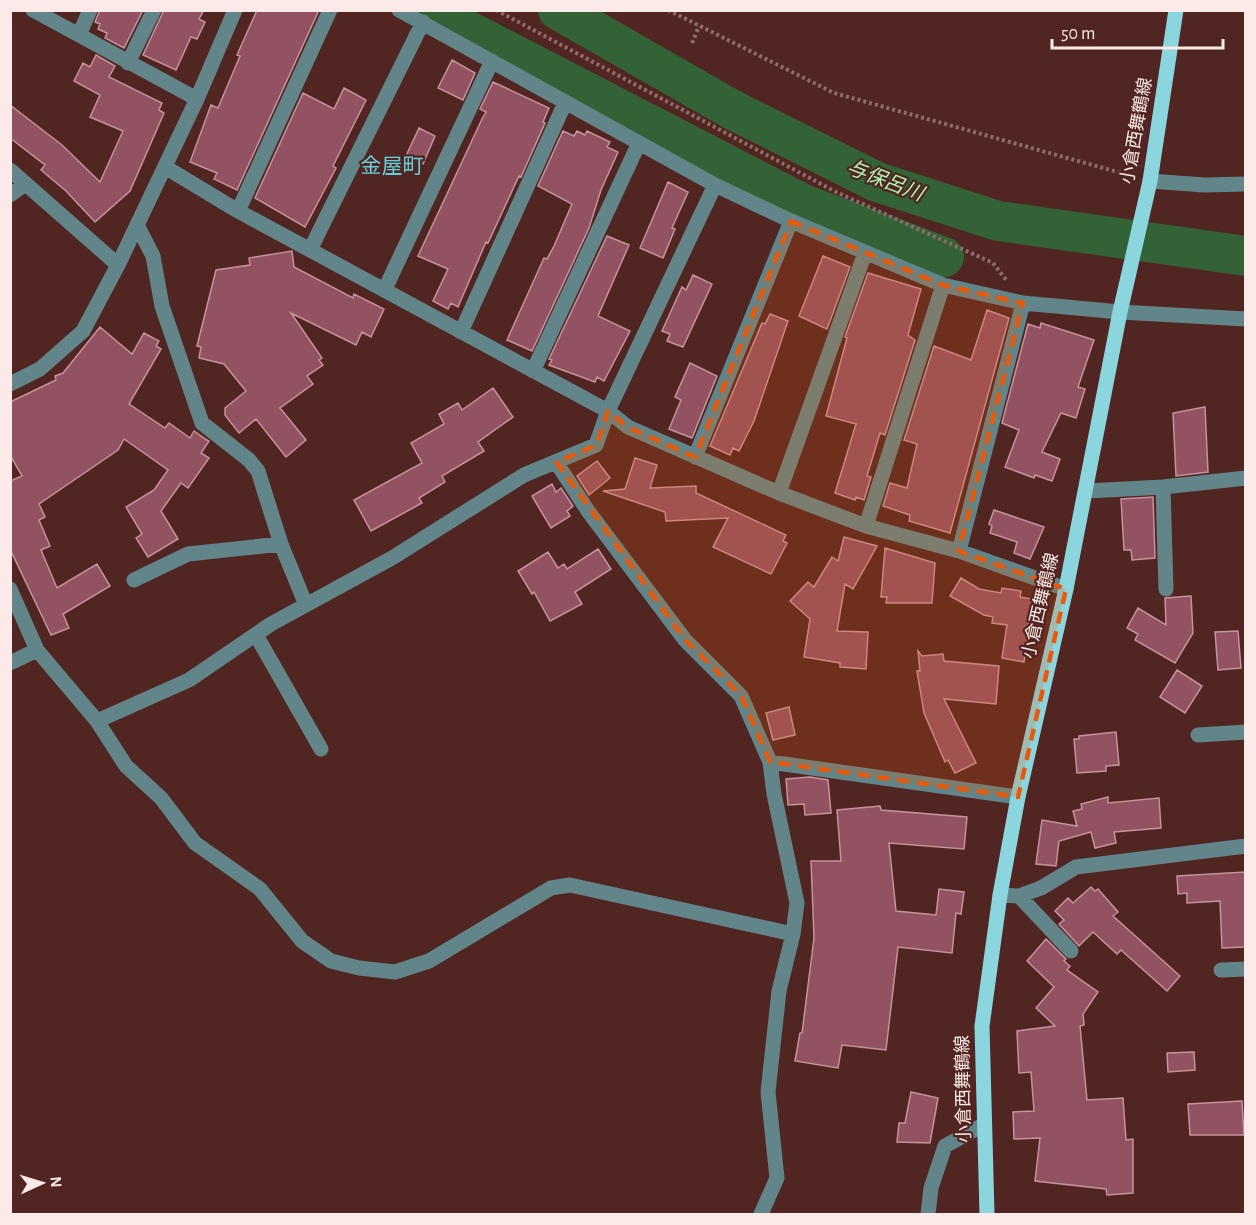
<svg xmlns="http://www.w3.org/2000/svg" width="1256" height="1225" font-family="'Alegreya Sans','Noto Sans JP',sans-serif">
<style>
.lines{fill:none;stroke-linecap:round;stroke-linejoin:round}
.river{stroke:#326236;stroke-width:40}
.building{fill:#925261;stroke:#c6929c;stroke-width:1.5}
.path{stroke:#8e6c69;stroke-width:4;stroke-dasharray:3 3;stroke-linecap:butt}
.minor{stroke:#628589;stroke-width:15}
.major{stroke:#8bd5de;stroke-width:15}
.marked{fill:#e8590c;fill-opacity:0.2;stroke:#e8590c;stroke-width:4.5;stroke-dasharray:12 8;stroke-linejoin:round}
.labels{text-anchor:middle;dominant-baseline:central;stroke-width:4.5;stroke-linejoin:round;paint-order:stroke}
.street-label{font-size:18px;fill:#fbeae7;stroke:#512622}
.water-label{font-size:20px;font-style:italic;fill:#adf5b0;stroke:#512622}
.quarter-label{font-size:21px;fill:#65d0dd;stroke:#512622}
</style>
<rect width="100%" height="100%" fill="#512622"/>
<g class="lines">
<path class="river" d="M 428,10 L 803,204 L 944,257
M 558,10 L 731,109 L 877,182 L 998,221 L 1246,256"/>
</g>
<path class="building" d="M 100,10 L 143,10 L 124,48 L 105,38 L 107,33 L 98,29 L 100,24 L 95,22 Z
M 164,10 L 204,10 L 199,19 L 205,22 L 197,39 L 191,37 L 176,70 L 143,55 Z
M 257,10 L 319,10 L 237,190 L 214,179 L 217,173 L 190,162 L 211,105 L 218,108 L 240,56 L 237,55 Z
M 96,55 L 115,66 L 109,77 L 162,103 L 159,110 L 164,113 L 130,191 L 95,222 L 66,191 L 41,170 L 45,165 L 10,138 L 10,105 L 62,145 L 100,182 L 123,131 L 90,117 L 100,95 L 74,81 L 83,63 L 90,67 Z
M 452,60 L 475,73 L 463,100 L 438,88 Z
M 493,82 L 549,108 L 543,122 L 545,123 L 521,177 L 519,176 L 488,243 L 486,242 L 458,307 L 451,303 L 448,309 L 433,301 L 448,269 L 418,256 L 482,119 L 486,112 L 480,109 Z
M 344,88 L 366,100 L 333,166 L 336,168 L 305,227 L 255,198 L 303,93 L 334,109 Z
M 419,128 L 435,136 L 423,164 L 406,156 Z
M 563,131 L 574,136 L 577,131 L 585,135 L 587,131 L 610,142 L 607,147 L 618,152 L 601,190 L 589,228 L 532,351 L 507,340 L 544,258 L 547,259 L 554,246 L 572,204 L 538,186 Z
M 668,182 L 688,192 L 672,228 L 675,229 L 663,258 L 640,248 Z
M 607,236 L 629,245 L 598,316 L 630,331 L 604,381 L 597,377 L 595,382 L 549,365 L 552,360 L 549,359 Z
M 292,251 L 294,267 L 353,298 L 354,294 L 384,309 L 371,337 L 362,332 L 356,345 L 291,313 L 322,358 L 319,360 L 323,365 L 307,376 L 313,384 L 280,408 L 306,440 L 286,457 L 256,419 L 239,433 L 225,415 L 225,408 L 246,391 L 224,364 L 199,358 L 201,347 L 197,346 L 216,270 L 250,265 L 249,258 Z
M 823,256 L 850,267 L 827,329 L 799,316 Z
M 868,273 L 921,289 L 908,335 L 915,340 L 885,435 L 880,433 L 867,476 L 871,477 L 864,500 L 856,497 L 855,500 L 835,493 L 856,424 L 826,416 L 847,338 L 845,337 Z
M 693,275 L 712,284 L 683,347 L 667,341 L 670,334 L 662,331 L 682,287 L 686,290 Z
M 987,310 L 1009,318 L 950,533 L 909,521 L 910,515 L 883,506 L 890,483 L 907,488 L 917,444 L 904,440 L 934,346 L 971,360 Z
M 770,314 L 788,321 L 754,421 L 739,451 L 733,448 L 730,455 L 710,446 L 762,323 L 765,324 Z
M 1041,323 L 1094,340 L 1078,387 L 1085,389 L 1076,418 L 1061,413 L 1042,452 L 1060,459 L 1052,481 L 1035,475 L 1034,478 L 1005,467 L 1019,430 L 1002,423 L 1028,324 L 1040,328 Z
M 100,327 L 132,354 L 144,333 L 159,341 L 156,346 L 161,349 L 129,404 L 165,428 L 169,423 L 190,438 L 194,431 L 207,440 L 209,441 L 201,453 L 209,458 L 188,488 L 181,483 L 161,511 L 178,539 L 148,557 L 136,538 L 142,534 L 126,507 L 154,490 L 168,470 L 124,439 L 118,450 L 39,504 L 45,517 L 39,520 L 50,546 L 41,550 L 57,588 L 97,564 L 110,586 L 63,614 L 69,628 L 51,635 L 10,549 L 10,481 L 22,476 L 10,455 L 10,402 L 56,380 L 55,376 L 63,373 Z
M 690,363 L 717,376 L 692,438 L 669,429 L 681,400 L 675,397 Z
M 493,388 L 513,417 L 478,442 L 484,451 L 442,476 L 445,482 L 419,498 L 422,503 L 371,531 L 354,500 L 422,463 L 411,443 L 444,424 L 439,414 L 458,403 L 462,410 Z
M 1205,407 L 1208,472 L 1176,476 L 1173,413 Z
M 635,458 L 657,465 L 650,488 L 696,486 L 696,493 L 786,535 L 783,541 L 787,543 L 771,574 L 713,547 L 728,518 L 666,521 L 665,512 L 603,491 L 625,489 Z
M 597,461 L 610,478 L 589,495 L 577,476 Z
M 552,484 L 556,492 L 561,488 L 573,506 L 567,511 L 570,516 L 551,528 L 532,496 Z
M 1153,497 L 1155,558 L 1132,560 L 1131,550 L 1124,550 L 1121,499 Z
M 994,510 L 1044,527 L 1030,559 L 1014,553 L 1017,542 L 990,533 L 992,526 L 989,524 Z
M 844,537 L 877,546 L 853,589 L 845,584 L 837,631 L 868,632 L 866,669 L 840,667 L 840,663 L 804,657 L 810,619 L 790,601 L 808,582 L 814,587 L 832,557 L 838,561 Z
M 885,548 L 935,563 L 932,603 L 886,603 L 887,597 L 881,597 Z
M 598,549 L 611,569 L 575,592 L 582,604 L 550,621 L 534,592 L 532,594 L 518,571 L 548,552 L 558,568 L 564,564 L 567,569 Z
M 961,578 L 979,589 L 1001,593 L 1002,588 L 1021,591 L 1020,597 L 1032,599 L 1024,662 L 1002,658 L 1007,625 L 992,623 L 993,617 L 984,615 L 950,596 Z
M 1191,596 L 1193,633 L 1175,663 L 1135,640 L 1138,634 L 1127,628 L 1138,608 L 1166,625 L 1165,598 Z
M 1238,631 L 1241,668 L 1218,670 L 1215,632 Z
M 918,651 L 922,656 L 943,654 L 944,661 L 999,666 L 996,704 L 944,699 L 976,763 L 955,773 L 948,760 L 945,762 L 924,713 L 917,671 L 920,671 Z
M 1177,670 L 1202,686 L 1185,713 L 1160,697 Z
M 789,707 L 795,735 L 773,740 L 766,713 Z
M 1116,732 L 1119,765 L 1106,766 L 1106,771 L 1077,773 L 1074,739 L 1079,739 L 1079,736 Z
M 810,777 L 828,780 L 831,813 L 805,815 L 804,804 L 788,805 L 786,779 Z
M 1108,797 L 1108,803 L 1159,798 L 1161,828 L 1114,832 L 1116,843 L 1095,848 L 1091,832 L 1059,841 L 1056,866 L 1036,864 L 1042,820 L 1077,826 L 1073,811 L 1082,809 L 1081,804 Z
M 880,806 L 881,810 L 967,817 L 964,849 L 889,843 L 896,911 L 936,915 L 939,889 L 964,892 L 961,914 L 956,913 L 952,953 L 898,947 L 886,1050 L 842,1045 L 838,1068 L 795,1061 L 800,1033 L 802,1033 L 814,938 L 811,861 L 841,861 L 837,810 Z
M 1245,872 L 1245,947 L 1222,948 L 1220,901 L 1187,903 L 1187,893 L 1178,894 L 1177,876 Z
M 1091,887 L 1095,891 L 1098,889 L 1118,912 L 1113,916 L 1180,976 L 1167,991 L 1121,950 L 1117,954 L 1093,932 L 1079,946 L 1059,924 L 1064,920 L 1055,911 L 1068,898 L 1073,903 Z
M 1046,939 L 1066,959 L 1064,961 L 1070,966 L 1067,970 L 1098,992 L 1083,1014 L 1084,1025 L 1080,1026 L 1087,1100 L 1123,1098 L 1126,1140 L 1133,1139 L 1133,1193 L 1107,1195 L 1106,1189 L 1035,1181 L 1040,1138 L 1014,1139 L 1013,1112 L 1034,1111 L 1031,1072 L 1019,1073 L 1017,1031 L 1055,1026 L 1036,1008 L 1054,987 L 1027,961 Z
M 1194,1052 L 1195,1070 L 1168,1072 L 1167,1053 Z
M 911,1092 L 938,1098 L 930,1143 L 897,1142 L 899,1123 L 905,1123 Z
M 1242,1101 L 1244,1135 L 1190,1135 L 1188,1104 Z"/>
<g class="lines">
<path class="path" d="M 496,10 L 836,192 L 993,263 L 1007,281
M 668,10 L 834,93 L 1132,176
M 692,43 L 699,26"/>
<path class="minor" d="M 33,10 L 197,99
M 399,10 L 715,185 L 791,221 L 943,285 L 1023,303 L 1120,312 L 1246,319
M 79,35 L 90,10
M 128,63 L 154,10
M 165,167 L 238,211 L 608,411 L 628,427 L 779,493 L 866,526 L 959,551 L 1066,589
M 10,170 L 118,265
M 1150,181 L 1204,185 L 1246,184
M 10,195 L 25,184
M 238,211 L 330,10
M 137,225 L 153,256 L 162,306 L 202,423 L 249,460 L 258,471 L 281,544 L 306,605
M 310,250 L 423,22
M 385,289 L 492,61
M 461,332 L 565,103
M 533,371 L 639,143
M 10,384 L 40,369 L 83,331 L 118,265 L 197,99 L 235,10
M 695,457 L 791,221
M 556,462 L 588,511 L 685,640 L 741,696 L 770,762 L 774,794 L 797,903 L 793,934
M 1163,487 L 1166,589
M 1087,491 L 1163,487 L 1246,478
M 779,493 L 865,253
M 866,526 L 943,285
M 959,551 L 1023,303
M 134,580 L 188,554 L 281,544
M 10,589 L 37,650 L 97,721 L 126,766 L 161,798 L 195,843 L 260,889 L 302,941 L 331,961 L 359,968 L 395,972 L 429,961 L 551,888 L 570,885 L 793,934 L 779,991 L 768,1092 L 777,1178 L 761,1214
M 256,635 L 321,749
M 10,663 L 37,650
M 97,721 L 189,680 L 271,624 L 392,558 L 524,475 L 596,445 L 608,411 L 715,185
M 1198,735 L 1246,732
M 770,762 L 1018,797
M 1000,895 L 1019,896 L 1041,888 L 1076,867 L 1246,846
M 1019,896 L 1071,951
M 1221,970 L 1246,969
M 928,1214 L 931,1188 L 945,1146 L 983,1125"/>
<path class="major" d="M 987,1214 L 982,1026 L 1000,895 L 1018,797 L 1066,589 L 1120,312 L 1150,181 L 1176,10"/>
</g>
<path class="marked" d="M 791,221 L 943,285 L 1023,303 L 959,551 L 1066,589 L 1018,797 L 770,762 L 741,696 L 685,640 L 556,462 L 596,445 L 608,411 L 628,427 L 695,457 Z"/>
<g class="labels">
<g class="street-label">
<text transform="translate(1137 131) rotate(-80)">小倉西舞鶴線</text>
<text transform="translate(1041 606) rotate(-77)">小倉西舞鶴線</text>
<text transform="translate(964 1089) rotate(-91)">小倉西舞鶴線</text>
</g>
<g class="water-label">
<text transform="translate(885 181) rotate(21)">与保呂川</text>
</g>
<g class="quarter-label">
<text x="392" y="166">金屋町</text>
</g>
</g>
<rect width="1256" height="1225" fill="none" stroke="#fbeae7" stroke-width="24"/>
<g transform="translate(42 1183) rotate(86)" stroke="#512622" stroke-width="4.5" paint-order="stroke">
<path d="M0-4.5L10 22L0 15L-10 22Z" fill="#fbeae7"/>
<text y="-9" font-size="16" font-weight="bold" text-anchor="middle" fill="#fbeae7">N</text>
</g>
<path d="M1052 39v9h171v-9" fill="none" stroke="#fbeae7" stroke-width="3"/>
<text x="1061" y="39" font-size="18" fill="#fbeae7" stroke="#512622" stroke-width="4.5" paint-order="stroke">50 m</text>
</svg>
